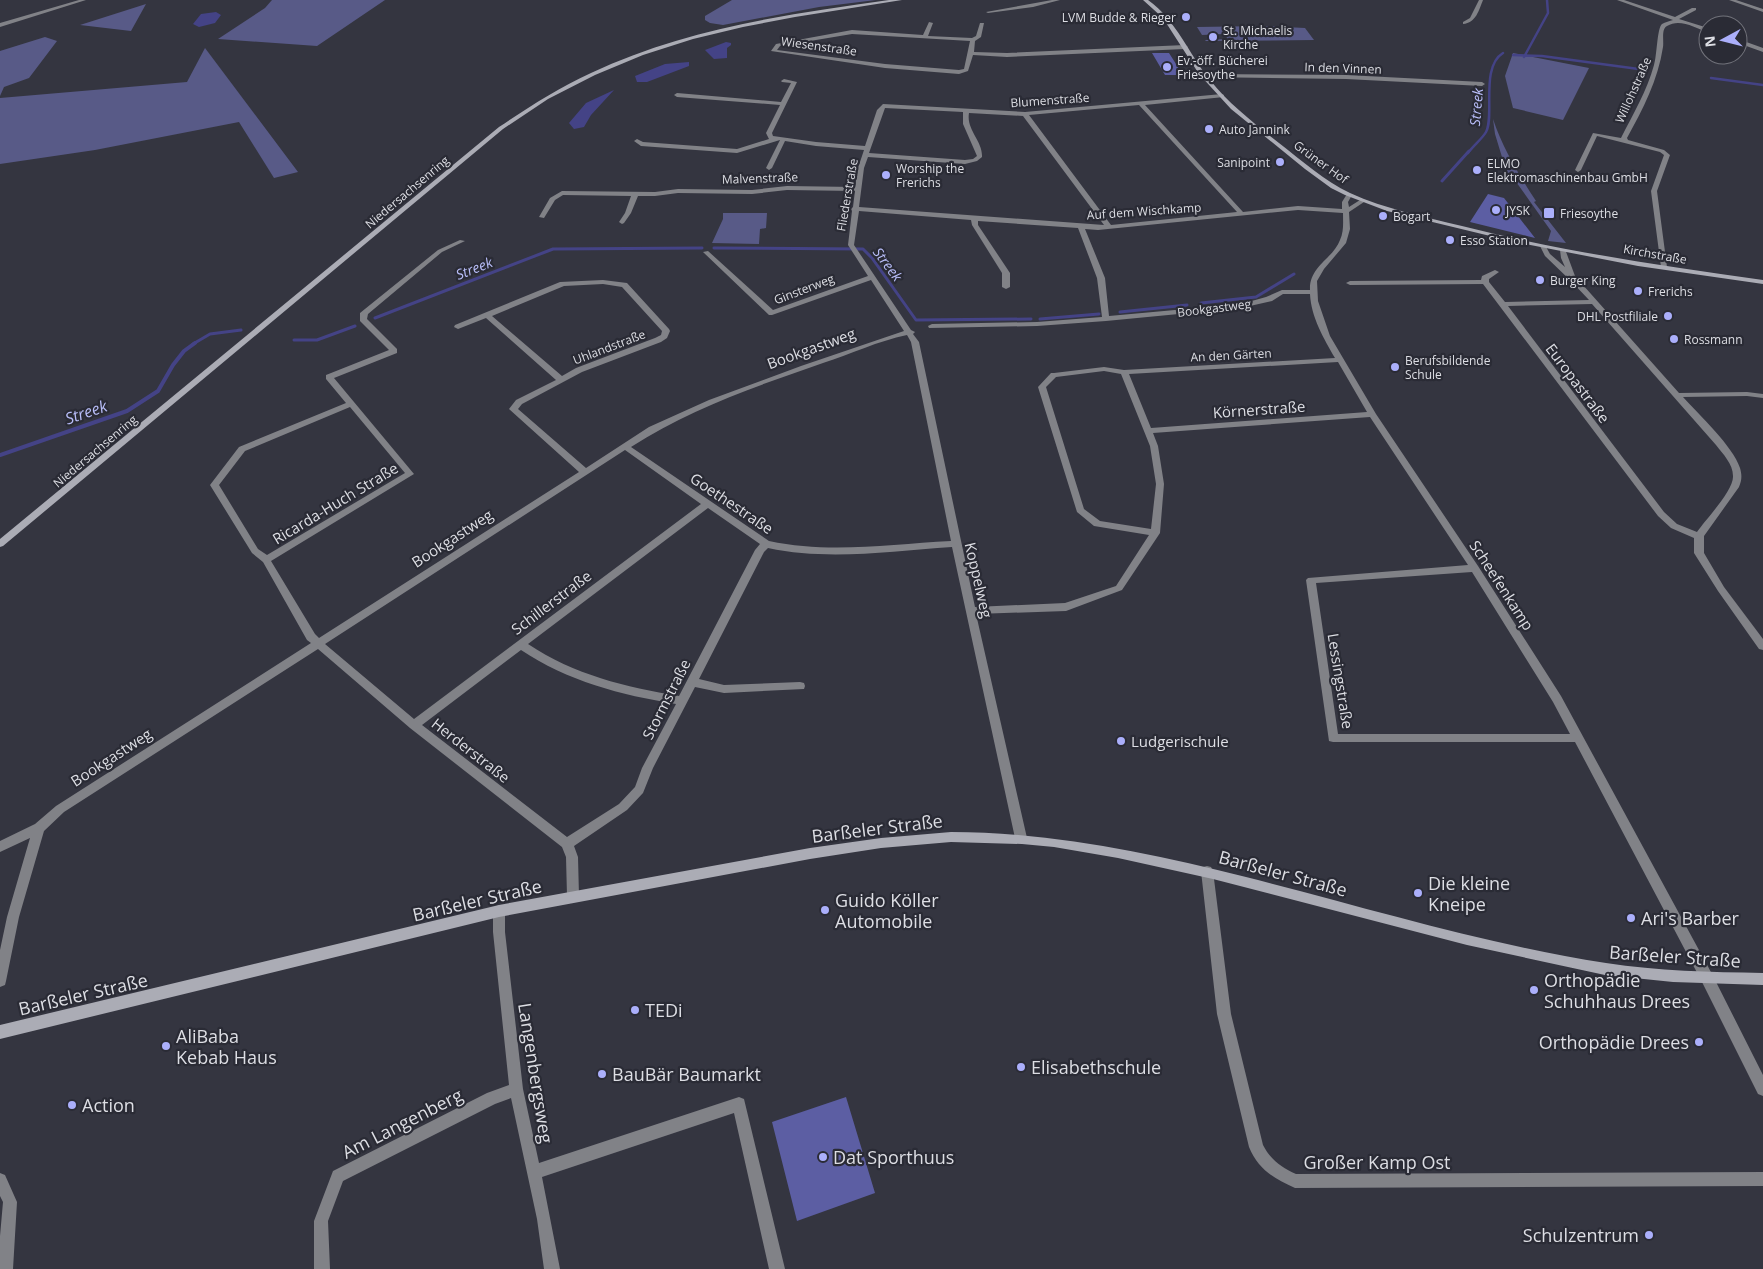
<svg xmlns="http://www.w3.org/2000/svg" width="1763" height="1269" font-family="'Open Sans',sans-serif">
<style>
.green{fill:#585a87}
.water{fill:#444386}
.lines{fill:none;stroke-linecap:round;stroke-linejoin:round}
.stream-far2{stroke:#444386;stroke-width:2.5}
.stream-far1{stroke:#444386;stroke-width:3}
.stream{stroke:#444386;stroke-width:4}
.building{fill:#5c5ea3}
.street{fill:#818287;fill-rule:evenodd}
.secondary{fill:#abacb5;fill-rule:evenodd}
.poi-dot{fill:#abaffb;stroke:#2a2b35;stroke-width:2}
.labels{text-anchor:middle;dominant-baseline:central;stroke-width:4.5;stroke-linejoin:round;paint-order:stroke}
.far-poi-label{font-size:12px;fill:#dddee4;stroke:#2a2b35;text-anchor:start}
.far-street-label{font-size:12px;fill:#dddee4;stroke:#2a2b35}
.far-water-label{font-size:14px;font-style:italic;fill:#b9bef9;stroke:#2a2b35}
.street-label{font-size:15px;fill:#dddee4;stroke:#2a2b35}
.poi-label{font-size:15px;fill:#dddee4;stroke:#2a2b35;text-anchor:start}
.water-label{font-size:16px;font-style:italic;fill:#b9bef9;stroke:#2a2b35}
.near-street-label{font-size:18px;fill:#dddee4;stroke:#2a2b35}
.near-poi-label{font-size:18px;fill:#dddee4;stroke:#2a2b35;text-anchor:start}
</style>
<rect width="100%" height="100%" fill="#343540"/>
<path class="green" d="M 272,0 L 385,0 L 317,46 L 218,39 L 265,8 Z
M 732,0 L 876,0 L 819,7 L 723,25 L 710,23 L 705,20 L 705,16 Z
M 146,4 L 131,31 L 80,25 Z
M 1264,26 L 1305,28 L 1314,40 L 1206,41 L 1205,40 L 1228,39 L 1224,34 L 1202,35 L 1197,27 Z
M 45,37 L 57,41 L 29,78 L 4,87 L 0,96 L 0,51 Z
M 205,48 L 298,172 L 274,178 L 239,122 L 95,150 L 0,164 L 0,98 L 187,82 Z
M 1513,53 L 1589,68 L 1563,120 L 1513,108 L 1505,76 Z
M 1493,119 C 1503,149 1519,175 1536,201 L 1534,202 L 1566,243 L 1548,241 L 1551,231 L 1514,179 L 1508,177 L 1495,134 Z
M 723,213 L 767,213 L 766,228 L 760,229 L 759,244 L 712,243 L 723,219 Z"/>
<path class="water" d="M 216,12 L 221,15 L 215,23 L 199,27 L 193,24 L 201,14 Z
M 726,42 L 731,43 L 731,45 L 727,48 L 727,58 L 714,59 L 705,50 Z
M 689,62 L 689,66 L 647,82 L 637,82 L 635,76 L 665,64 Z
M 614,90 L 591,115 L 584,127 L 574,129 L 569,123 L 586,103 Z"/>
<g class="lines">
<path class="stream-far2" d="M 1513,55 L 1542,56 L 1646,70
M 1524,57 L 1548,13 L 1547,0
M 1711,78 L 1763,85
M 1468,153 C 1473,146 1482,139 1486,132 C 1495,116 1480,67 1503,53"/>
<path class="stream-far1" d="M 1442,181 L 1469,151
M 714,248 L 863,249 L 872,258 L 916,320 L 1031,319
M 1201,303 L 1256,297 L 1294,274
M 1120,312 L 1187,305
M 375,318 L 553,249 L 702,248
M 1040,319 L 1099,314
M 294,340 L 317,340 L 355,326
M 193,344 L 210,334 L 241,330"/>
<path class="stream" d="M 0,455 L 127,411 L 158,391 L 173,365 L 184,351 L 195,343"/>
</g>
<path class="building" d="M 1152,53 L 1169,53 L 1183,75 L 1165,75 Z
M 1488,194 L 1504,198 L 1535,238 L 1470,222 Z
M 846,1097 L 875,1193 L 797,1221 L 772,1122 Z"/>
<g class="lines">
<path class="street" d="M 79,0 L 86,0 L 0,27 L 0,23 Z
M 1052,0 L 1060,0 L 1033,7 L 988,13 L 986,12 Z
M 1479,0 L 1483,0 C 1479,10 1476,23 1463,24 L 1463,22 L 1470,18 Z
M 1617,0 L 1624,0 L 1675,17 L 1692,8 L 1696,8 L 1696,10 L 1679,19 L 1708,28 L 1708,32 C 1695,28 1680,18 1667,26 C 1661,29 1664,41 1663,47 C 1658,80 1643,109 1627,138 L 1628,140 L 1664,150 L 1670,155 L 1657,191 L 1667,267 L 1664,269 L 1661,267 L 1651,191 L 1664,155 L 1660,152 L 1597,136 L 1581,170 L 1578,172 L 1575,170 L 1593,133 L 1621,138 C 1633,114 1647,91 1654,65 C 1657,56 1657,28 1662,24 C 1665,22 1670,21 1673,20 Z
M 1729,0 L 1736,0 L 1763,9 L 1763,12 Z
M 929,22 L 933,23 L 928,36 L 972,38 L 976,36 L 980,23 L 984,23 L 981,37 L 975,41 L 974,52 L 1007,53 L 1185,45 L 1188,47 L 1185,49 L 1007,57 L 973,55 L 968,71 L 959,74 L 885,68 L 771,51 L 776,44 L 852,30 L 923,35 ZM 852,34 L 970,41 L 964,69 L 959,70 L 885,64 L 777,50 L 780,46 Z
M 1738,39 L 1763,48 L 1763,52 L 1738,43 Z
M 1204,74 L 1346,75 L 1482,82 L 1485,84 L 1482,86 L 1346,79 L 1202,77 L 1202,75 Z
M 784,79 L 797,82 L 772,133 L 773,136 L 816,142 L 865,146 L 877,110 L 883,104 L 1025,112 L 1222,94 L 1224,95 L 1224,97 L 1145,105 L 1243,212 L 1298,206 L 1342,209 L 1342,202 L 1347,194 L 1349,193 L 1352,195 L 1348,202 L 1349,207 L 1360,200 L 1364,200 L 1364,202 L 1349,212 L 1350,229 L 1346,243 L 1324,269 L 1317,281 L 1318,301 L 1330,336 L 1376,414 L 1478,566 L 1561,696 L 1712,974 L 1763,1075 L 1763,1096 L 1758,1094 L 1702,982 L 1575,742 L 1333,742 L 1329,741 L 1306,580 L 1308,578 L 1468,565 L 1370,417 L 1153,433 L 1158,446 L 1164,484 L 1160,533 L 1122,590 L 1066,611 L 976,614 L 1027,838 L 1025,842 L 1021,843 L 1017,842 L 1015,838 L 952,547 C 890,551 829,561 768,548 L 764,552 L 699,679 L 724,685 L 800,682 L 804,683 L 805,686 L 804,689 L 724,693 L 695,687 L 653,768 L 643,793 L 627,810 L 574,846 L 578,857 L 579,896 L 577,900 L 573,901 L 569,900 L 567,896 L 566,857 L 562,847 L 410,728 L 318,649 L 64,812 L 44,831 L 19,917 L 6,981 L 5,985 L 0,987 L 0,950 L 7,917 L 30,838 L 0,852 L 0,841 L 35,824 L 56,806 L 311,643 L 307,640 L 263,562 L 252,553 L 210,485 L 239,447 L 346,403 L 326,379 L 326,375 L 389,350 L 360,321 L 360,313 L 438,250 L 460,240 L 465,241 L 442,252 L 368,314 L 367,319 L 397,349 L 397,353 L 334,378 L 414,474 L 271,561 L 315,634 L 319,638 L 579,472 L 509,409 L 516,400 L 556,380 L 486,318 L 458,329 L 454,327 L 455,325 L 560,282 L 603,280 L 627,283 L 669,329 L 670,331 L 667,338 L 661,342 L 582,372 L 522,404 L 518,409 L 586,468 L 649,427 L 709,400 L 801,366 L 904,331 L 871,280 L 772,315 L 769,315 L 703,252 L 708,251 L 773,310 L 868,276 L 848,245 L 852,211 L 851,209 L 853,207 L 855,191 L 787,190 L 752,194 L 678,193 L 655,196 L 638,196 L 631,213 L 624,223 L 622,224 L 619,222 L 625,213 L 631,196 L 563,195 L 555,200 L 544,218 L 539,217 L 550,198 L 562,191 L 655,192 L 678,189 L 752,190 L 787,186 L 855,187 L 858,168 L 864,150 L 816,146 L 785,141 L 772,168 L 769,170 L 766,168 L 780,140 L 737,153 L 641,146 L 634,141 L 637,139 L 643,142 L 737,149 L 769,139 L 766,133 L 780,105 L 677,97 L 674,95 L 677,93 L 781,102 L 791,83 L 782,82 L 781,81 ZM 1139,105 L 1237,212 L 1111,225 L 1029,115 ZM 885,108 L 963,112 L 963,124 L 977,156 L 973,159 L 965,160 L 869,153 ZM 969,113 L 1023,116 L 1104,225 L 859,207 L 864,168 L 868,157 L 965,164 L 977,161 L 982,157 C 983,141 966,130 969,113 ZM 1298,210 L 1343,213 C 1343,223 1344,231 1340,240 C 1333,259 1309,266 1310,290 L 1282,290 L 1266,297 L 1241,304 L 1109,316 L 1105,278 L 1085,229 L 1098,230 ZM 859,211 L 971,220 L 972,225 L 1002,273 L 1002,287 L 1006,289 L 1010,287 L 1010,273 L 978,225 L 978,221 L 1078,228 L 1097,278 L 1102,317 L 1037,322 L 932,324 L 928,326 L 929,328 L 1037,326 L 1106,321 L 1241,308 L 1272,301 L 1283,294 L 1310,294 C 1311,317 1324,339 1335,358 L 1124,370 L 1104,367 L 1054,373 L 1051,373 L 1038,387 L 1077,512 L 1094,526 L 1149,535 L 1116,586 L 1065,603 L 975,607 L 919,342 L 913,334 L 915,332 L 911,330 L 854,245 ZM 603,284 L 622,287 L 662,331 L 661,335 L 655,338 L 576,368 L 562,376 L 492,316 L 564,286 ZM 907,335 L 911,342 L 951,541 C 890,544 830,554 769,541 L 631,447 C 689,409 757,386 823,363 C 851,354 878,341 907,335 ZM 1338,362 L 1367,412 L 1151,428 L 1129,374 ZM 1104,371 L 1121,374 L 1150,446 L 1156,484 L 1151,529 L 1100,521 L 1084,509 L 1046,387 L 1056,377 ZM 350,407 L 405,473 L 267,555 L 258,549 L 219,485 L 245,451 ZM 625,450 L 701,504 L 414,719 L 325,644 ZM 708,508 L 760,544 L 755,550 L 679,696 C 626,687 574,675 528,644 ZM 1472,572 L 1553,702 L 1570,734 L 1338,734 L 1316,583 ZM 521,650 C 567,681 621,695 676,704 L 642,768 L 635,787 L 619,804 L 567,837 L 422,725 Z
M 1541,245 L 1545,245 L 1550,254 L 1565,267 L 1561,258 L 1560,250 L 1565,249 L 1575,276 L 1679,393 L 1747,392 L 1763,394 L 1763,398 L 1747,396 L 1683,397 C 1699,415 1733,446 1740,468 C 1742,475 1742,480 1739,487 L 1704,536 L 1704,553 L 1724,587 L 1763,639 L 1763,650 L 1759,649 L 1718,591 L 1694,553 L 1694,538 L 1671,528 L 1658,516 L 1483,284 L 1350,285 L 1346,283 L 1350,281 L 1481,280 L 1482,276 L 1495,270 L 1499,272 L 1489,279 L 1489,282 L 1505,302 L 1589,300 L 1572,282 L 1545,256 L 1540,246 ZM 1592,304 L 1716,445 C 1723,454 1733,464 1733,476 C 1734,490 1706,519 1697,532 L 1677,524 L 1664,512 L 1508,306 Z
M 1207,866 L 1211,867 L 1213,871 L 1231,1014 L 1263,1145 C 1270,1159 1281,1167 1296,1174 L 1763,1172 L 1763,1186 L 1295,1188 C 1274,1179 1258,1169 1249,1147 L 1217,1014 L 1201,871 L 1203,867 Z
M 499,905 L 503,907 L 505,911 L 505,932 L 523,1089 L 539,1163 L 739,1097 L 744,1099 L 785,1269 L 769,1269 L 734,1113 L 542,1177 L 560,1269 L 544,1269 L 537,1219 L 511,1098 L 495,1104 L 343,1181 L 328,1221 L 330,1269 L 314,1269 L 314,1221 L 333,1171 L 487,1093 L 509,1085 L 493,932 L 493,911 L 495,907 Z
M 0,1173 L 5,1175 L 17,1202 L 13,1269 L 0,1269 L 0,1236 L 3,1202 L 0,1196 Z"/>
<path class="secondary" d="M 889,0 L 902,0 L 795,17 L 743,27 L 693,39 L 643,55 L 595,75 L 548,99 L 503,129 L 3,546 L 0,547 L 0,539 L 499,127 C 529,107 558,88 591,73 C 684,29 788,14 889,0 Z
M 1143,0 L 1148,0 C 1177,21 1188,53 1210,80 C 1229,104 1255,124 1279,143 C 1302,161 1325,181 1350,193 C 1385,209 1425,217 1462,226 C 1561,251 1662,266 1763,280 L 1763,284 L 1638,266 L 1515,242 L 1387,211 L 1345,195 L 1331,188 L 1305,169 L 1231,109 L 1199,74 L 1163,18 Z
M 951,832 C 1052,832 1149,853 1246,877 C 1365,907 1484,944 1606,963 C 1658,971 1710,972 1763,973 L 1763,985 L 1673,982 L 1605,975 L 1467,945 L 1213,879 L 1118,858 L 1054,847 L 1022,844 L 951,842 L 881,848 L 810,859 L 499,917 L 0,1039 L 0,1025 L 499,905 L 810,848 L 881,838 Z"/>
</g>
<g class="poi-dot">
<circle cx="1186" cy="17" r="5"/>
<circle cx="1213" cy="37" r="5"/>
<circle cx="1167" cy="67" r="5"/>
<circle cx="1209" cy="129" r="5"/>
<circle cx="1280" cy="162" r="5"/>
<circle cx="1477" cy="170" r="5"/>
<circle cx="886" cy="175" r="5"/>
<circle cx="1496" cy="210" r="5"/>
<rect x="1543" y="207" width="12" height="12" rx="2.5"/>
<circle cx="1383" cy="216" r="5"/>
<circle cx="1450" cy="240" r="5"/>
<circle cx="1540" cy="280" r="5"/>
<circle cx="1638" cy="291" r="5"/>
<circle cx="1668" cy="316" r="5"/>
<circle cx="1674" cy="339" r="5"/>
<circle cx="1395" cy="367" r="5"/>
<circle cx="1121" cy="741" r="5"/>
<circle cx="1418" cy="893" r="5"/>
<circle cx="825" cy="910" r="5"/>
<circle cx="1631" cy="918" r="5"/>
<circle cx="1534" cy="990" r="5"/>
<circle cx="635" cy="1010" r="5"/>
<circle cx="1699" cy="1042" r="5"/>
<circle cx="166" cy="1046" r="5"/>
<circle cx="1021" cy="1067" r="5"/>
<circle cx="602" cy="1074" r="5"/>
<circle cx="72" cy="1105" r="5"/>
<circle cx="823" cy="1157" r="5"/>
<circle cx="1649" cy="1235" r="5"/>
</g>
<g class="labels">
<g class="far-poi-label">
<text x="1176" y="17" text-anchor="end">LVM Budde &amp; Rieger</text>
<text x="1223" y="30">St. Michaelis<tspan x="1223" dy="14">Kirche</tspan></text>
<text x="1177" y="60">Ev.-öff. Bücherei<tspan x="1177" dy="14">Friesoythe</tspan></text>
<text x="1219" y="129">Auto Jannink</text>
<text x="1270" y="162" text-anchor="end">Sanipoint</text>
<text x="1487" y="163">ELMO<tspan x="1487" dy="14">Elektromaschinenbau GmbH</tspan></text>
<text x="896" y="168">Worship the<tspan x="896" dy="14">Frerichs</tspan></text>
<text x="1506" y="210">JYSK</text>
<text x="1560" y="213">Friesoythe</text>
<text x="1393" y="216">Bogart</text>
<text x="1460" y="240">Esso Station</text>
<text x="1550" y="280">Burger King</text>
<text x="1648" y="291">Frerichs</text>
<text x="1658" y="316" text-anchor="end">DHL Postfiliale</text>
<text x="1684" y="339">Rossmann</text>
<text x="1405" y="360">Berufsbildende<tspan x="1405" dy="14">Schule</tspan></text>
</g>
<g class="far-street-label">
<text transform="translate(819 46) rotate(8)">Wiesenstraße</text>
<text transform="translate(1343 68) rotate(2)">In den Vinnen</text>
<text transform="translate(1633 90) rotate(-66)">Willohstraße</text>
<text transform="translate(1050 100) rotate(-4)">Blumenstraße</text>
<text transform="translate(1321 162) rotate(36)">Grüner Hof</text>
<text transform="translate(760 178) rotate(-2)">Malvenstraße</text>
<text transform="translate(407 192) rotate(-40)">Niedersachsenring</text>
<text transform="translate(847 195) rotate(-80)">Fliederstraße</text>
<text transform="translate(1144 211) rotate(-4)">Auf dem Wischkamp</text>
<text transform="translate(1655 254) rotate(10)">Kirchstraße</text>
<text transform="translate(804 289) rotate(-21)">Ginsterweg</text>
<text transform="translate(1214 308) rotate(-7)">Bookgastweg</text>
<text transform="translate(609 347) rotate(-21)">Uhlandstraße</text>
<text transform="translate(1231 355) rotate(-3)">An den Gärten</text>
<text transform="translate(95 451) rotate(-40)">Niedersachsenring</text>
</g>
<g class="far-water-label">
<text transform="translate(1476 107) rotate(-85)">Streek</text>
<text transform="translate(888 264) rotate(53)">Streek</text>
<text transform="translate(474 268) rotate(-21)">Streek</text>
</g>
<g class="street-label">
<text transform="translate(811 348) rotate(-20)">Bookgastweg</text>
<text transform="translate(1578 383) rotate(53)">Europastraße</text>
<text transform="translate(1259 409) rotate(-4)">Körnerstraße</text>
<text transform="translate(335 503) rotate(-31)">Ricarda-Huch Straße</text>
<text transform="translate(732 503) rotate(34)">Goethestraße</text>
<text transform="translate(452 538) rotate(-33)">Bookgastweg</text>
<text transform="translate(979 580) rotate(77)">Koppelweg</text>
<text transform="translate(1502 585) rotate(57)">Scheefenkamp</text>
<text transform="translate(551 602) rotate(-37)">Schillerstraße</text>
<text transform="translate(1341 681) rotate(81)">Lessingstraße</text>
<text transform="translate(666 699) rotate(-63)">Stormstraße</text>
<text transform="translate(471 750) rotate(38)">Herderstraße</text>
<text transform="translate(111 757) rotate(-33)">Bookgastweg</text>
</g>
<g class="poi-label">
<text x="1131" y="741">Ludgerischule</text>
</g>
<g class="water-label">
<text transform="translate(86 412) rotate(-19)">Streek</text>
</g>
<g class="near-street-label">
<text transform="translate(877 828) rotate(-7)">Barßeler Straße</text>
<text transform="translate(1283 873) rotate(15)">Barßeler Straße</text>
<text transform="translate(477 900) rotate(-13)">Barßeler Straße</text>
<text transform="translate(1675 956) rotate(4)">Barßeler Straße</text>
<text transform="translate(83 994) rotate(-13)">Barßeler Straße</text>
<text transform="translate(536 1073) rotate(81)">Langenbergsweg</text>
<text transform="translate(402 1123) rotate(-27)">Am Langenberg</text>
<text x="1377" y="1162">Großer Kamp Ost</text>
</g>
<g class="near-poi-label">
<text x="1428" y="883">Die kleine<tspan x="1428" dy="21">Kneipe</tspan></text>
<text x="835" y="900">Guido Köller<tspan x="835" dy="21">Automobile</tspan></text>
<text x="1641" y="918">Ari's Barber</text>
<text x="1544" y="980">Orthopädie<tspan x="1544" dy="21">Schuhhaus Drees</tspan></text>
<text x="645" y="1010">TEDi</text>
<text x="176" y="1036">AliBaba<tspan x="176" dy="21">Kebab Haus</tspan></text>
<text x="1689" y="1042" text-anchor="end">Orthopädie Drees</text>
<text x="1031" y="1067">Elisabethschule</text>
<text x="612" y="1074">BauBär Baumarkt</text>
<text x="82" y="1105">Action</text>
<text x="833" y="1157">Dat Sporthuus</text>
<text x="1639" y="1235" text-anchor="end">Schulzentrum</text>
</g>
</g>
<g transform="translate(1723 40) rotate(263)"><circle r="24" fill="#2a2b35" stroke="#72737b"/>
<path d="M0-4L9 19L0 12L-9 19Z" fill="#abaffb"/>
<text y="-8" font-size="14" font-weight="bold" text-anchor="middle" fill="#dddee4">N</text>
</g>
</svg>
